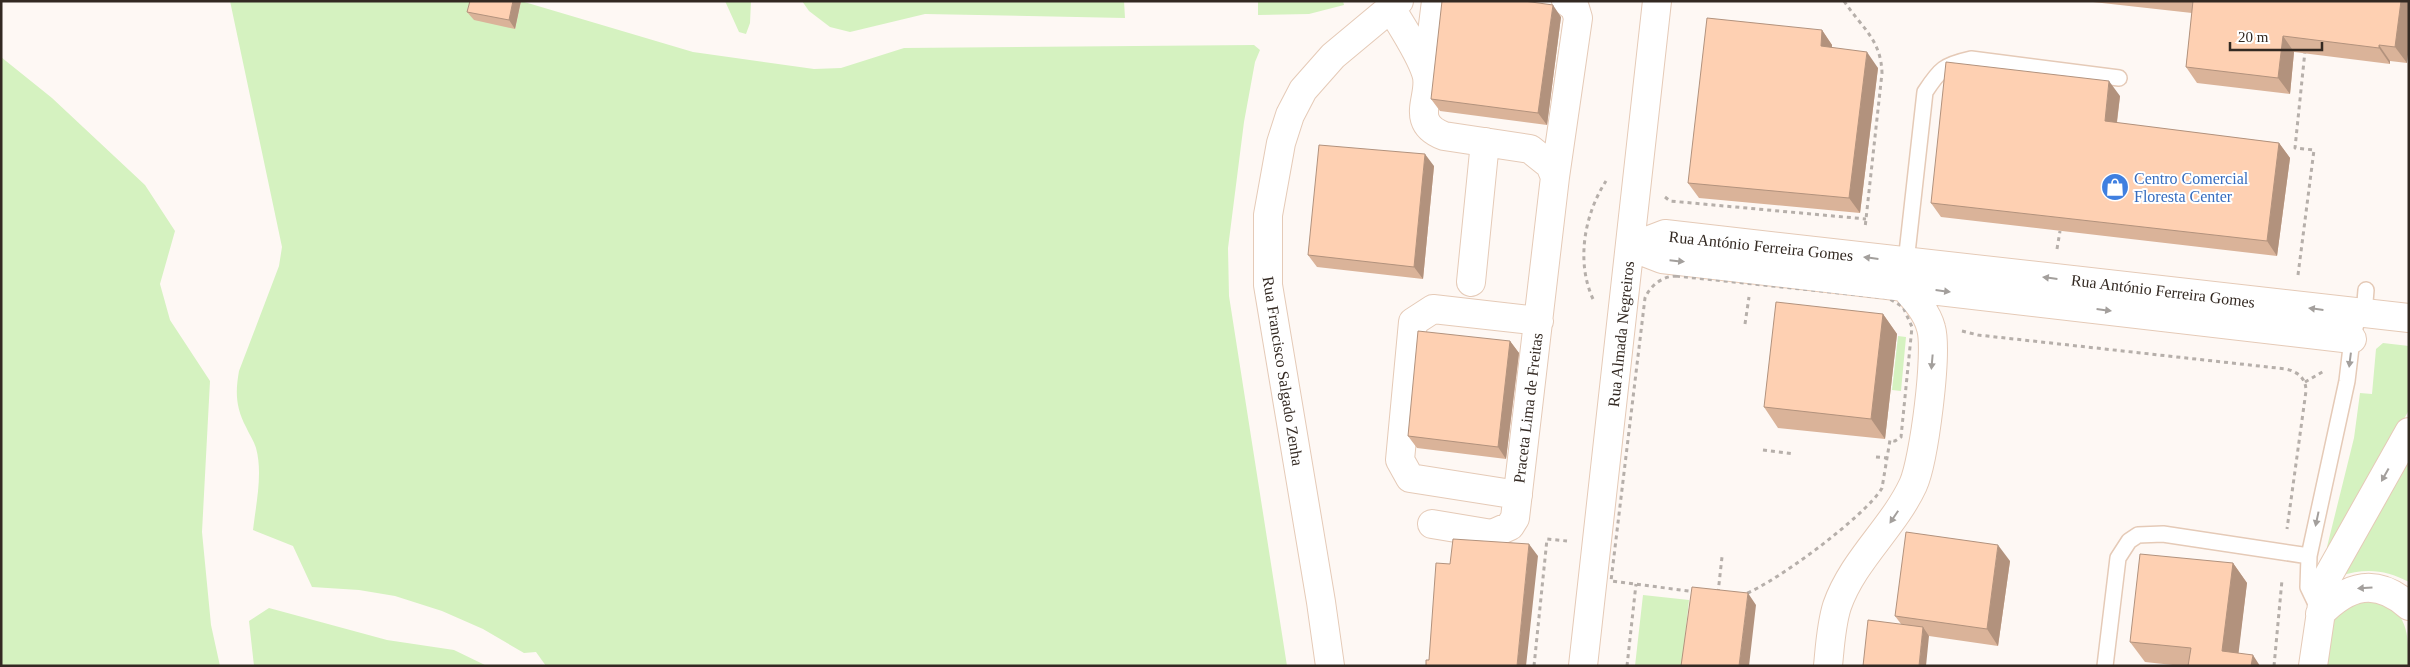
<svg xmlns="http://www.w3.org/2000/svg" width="2410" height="667" font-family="'Times New Roman',serif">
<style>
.green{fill:#d5f2c0}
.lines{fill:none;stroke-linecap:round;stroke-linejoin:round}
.service-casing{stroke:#e5cab7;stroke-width:18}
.minor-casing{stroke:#e5cab7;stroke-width:30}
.tertiary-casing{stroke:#e5cab7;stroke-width:30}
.path{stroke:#b6afaa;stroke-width:3;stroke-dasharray:4 4;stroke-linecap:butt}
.service{stroke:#fff;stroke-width:15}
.minor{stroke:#fff;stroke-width:28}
.tertiary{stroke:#fff;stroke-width:28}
.wall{fill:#dab399}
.shaded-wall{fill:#b2927d}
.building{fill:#fed0b2;stroke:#b2927d}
.oneway{fill:#a39f9c}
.labels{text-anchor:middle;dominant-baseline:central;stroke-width:4;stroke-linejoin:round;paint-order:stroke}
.shop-label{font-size:16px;fill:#366cbe;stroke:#fff;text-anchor:start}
.street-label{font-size:16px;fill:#332922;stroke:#fff}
</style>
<rect width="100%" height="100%" fill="#fef8f4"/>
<path class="green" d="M 230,1 L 478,1 L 515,29 L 521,1 L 693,52 L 814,69 L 841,68 L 904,48 L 1254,45 L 1260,50 L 1255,62 L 1244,122 L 1228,248 L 1229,296 L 1287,666 L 546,666 L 536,652 L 524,653 L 483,629 L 442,611 L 395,596 L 359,590 L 312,587 L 293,546 L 253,530 C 256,504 263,473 256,448 C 254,441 249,434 246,427 C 236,408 235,393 239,371 L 279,266 L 282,247 Z
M 725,1 L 751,1 L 750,23 L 746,34 L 739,32 Z
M 802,1 L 1124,1 L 1125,18 L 925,14 L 850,32 L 830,27 L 809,11 Z
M 1258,1 L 1343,1 L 1344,5 L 1309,14 L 1258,15 Z
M 1,57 L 52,98 L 145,185 L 175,231 L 160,284 L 170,320 L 210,381 L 202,532 L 211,625 L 220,666 L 1,666 Z
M 1898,336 L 1906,337 L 1901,391 L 1892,390 Z
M 2383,343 L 2409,346 L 2409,410 L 2331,548 L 2327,547 L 2354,438 L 2360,393 L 2372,394 L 2376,349 Z
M 2409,450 L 2409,582 C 2385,569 2365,568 2339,576 Z
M 1643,595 L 1689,600 L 1682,666 L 1635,666 Z
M 2365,600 C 2406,602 2410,632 2408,666 L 2324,666 C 2328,633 2328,609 2365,600 Z
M 269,608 L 387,640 L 454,650 L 487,666 L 254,666 L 249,621 Z"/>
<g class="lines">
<g class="service-casing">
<path id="service" d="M 1906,262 L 1925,92 C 1940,69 1944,65 1971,59 L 2119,78
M 2319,610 L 2308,587 L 2309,556 L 2347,381 L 2352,339 L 2356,324 L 2364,314 L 2366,290
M 2105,666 L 2118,558 L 2129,541 L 2138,535 L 2163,534 L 2309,556"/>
</g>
<g class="minor-casing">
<path id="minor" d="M 1391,8 C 1402,27 1420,53 1426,73 C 1434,95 1407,122 1444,136 L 1530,149 L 1550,165 L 1555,177 L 1515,518 L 1510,526 L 1492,534 L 1432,524
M 1427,74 L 1436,1
M 1555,177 L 1578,18 L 1575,8 L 1566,1
M 1631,247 L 1665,234 L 2409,318
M 1631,247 L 1662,259 L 2352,339
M 1471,282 L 1485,142
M 1518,495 L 1410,478 L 1400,460 L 1413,322 L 1433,309 L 1539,321
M 1330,666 L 1321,602 L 1268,285 L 1268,215 L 1281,143 L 1290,115 L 1303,90 L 1333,56 L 1399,1
M 1583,666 L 1657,1
M 1828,666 C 1830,646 1831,625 1837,606 C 1853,560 1893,528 1913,485 C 1924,461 1938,352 1931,328 C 1927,312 1914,298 1904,287 L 1905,276"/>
</g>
<g class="tertiary-casing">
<path id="tertiary" d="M 2320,614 C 2348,585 2376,577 2409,606
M 2313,666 L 2322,605 L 2328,576 L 2409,432"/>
</g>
<path class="path" d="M 1844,1 C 1861,27 1881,39 1882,73 L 1865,228
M 1665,197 L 1670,201 L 1866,219
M 2057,249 L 2060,231
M 2298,275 L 2314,150 L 2295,148 L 2305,51
M 1676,276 L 1888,298 L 1903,307 L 1912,327 L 1901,437 L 1895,441 L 1890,440 L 1882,488 C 1867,515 1766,591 1736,597 L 1611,581 L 1645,298 C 1650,286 1662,276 1676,276 Z
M 1593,299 C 1576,262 1584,215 1606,181
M 1745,324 L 1749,297
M 1962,331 L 1978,335 L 2286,369 C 2298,372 2306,378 2306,391 L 2287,529
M 2305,382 L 2324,371
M 1763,450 L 1794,454
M 1876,457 L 1887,458
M 1718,593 L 1722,557
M 1534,666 L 1547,539 L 1567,541
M 1627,666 L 1636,584
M 2274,666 L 2282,580"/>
<use href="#service" class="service"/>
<use href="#minor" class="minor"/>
<use href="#tertiary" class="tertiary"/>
</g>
<path class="wall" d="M 521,1 L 515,29 L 474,20 L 467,12 Z
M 2084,1 L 2409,1 L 2407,63 L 2390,61 L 2390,64 L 2294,52 L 2290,94 L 2197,83 L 2186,67 L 2192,13 Z
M 1561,17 L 1547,125 L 1440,111 L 1431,99 Z
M 1822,30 L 1832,45 L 1832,48 L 1878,68 L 1860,213 L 1699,198 L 1688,183 Z
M 2120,96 L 2117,123 L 2279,143 L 2290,158 L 2277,256 L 1941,217 L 1931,203 Z
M 1434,166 L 1423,279 L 1317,267 L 1308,255 Z
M 1883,314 L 1897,334 L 1885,439 L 1778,428 L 1764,407 Z
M 1510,341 L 1519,353 L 1506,459 L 1417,448 L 1408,436 Z
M 2010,561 L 1998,646 L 1929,636 L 1901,624 L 1895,616 Z
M 2233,563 L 2247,583 L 2238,653 L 2260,666 L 2182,666 L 2145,662 L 2130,642 Z"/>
<path class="shaded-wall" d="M 513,1 L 521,1 L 515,29 L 509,20 Z
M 2401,1 L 2409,1 L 2409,46 L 2407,63 L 2395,47 Z
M 1553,5 L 1561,17 L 1547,125 L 1538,113 Z
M 1822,30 L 1832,45 L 1831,62 L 1821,46 Z
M 2283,36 L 2294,52 L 2290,94 L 2278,78 Z
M 2379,45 L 2390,61 L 2390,64 L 2379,48 Z
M 1867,52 L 1878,68 L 1860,213 L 1849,198 Z
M 2109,81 L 2120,96 L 2115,136 L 2105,121 Z
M 2279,143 L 2290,158 L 2277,256 L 2267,241 Z
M 1425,154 L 1434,166 L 1423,279 L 1414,267 Z
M 1883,314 L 1897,334 L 1885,439 L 1871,419 Z
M 1510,341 L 1519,353 L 1506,459 L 1498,447 Z
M 1529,544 L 1538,556 L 1526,666 L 1517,666 Z
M 1998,545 L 2010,561 L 1998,646 L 1987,629 Z
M 2233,563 L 2247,583 L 2237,666 L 2222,651 Z
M 1748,593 L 1756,605 L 1749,666 L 1739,666 Z
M 1923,627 L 1929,636 L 1926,666 L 1919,666 Z
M 2253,655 L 2260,666 L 2251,666 Z"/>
<path class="building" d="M 470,1 L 513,1 L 509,20 L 467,12 Z
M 1442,1 L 1524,1 L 1553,5 L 1538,113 L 1431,99 Z
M 2193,1 L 2401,1 L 2395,47 L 2379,45 L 2379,48 L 2283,36 L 2278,78 L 2186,67 Z
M 1707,18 L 1822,30 L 1821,46 L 1867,52 L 1849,198 L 1688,183 Z
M 1946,62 L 2109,81 L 2105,121 L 2279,143 L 2267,241 L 1931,203 Z
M 1319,145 L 1425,154 L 1414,267 L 1308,255 Z
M 1776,302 L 1883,314 L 1871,419 L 1764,407 Z
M 1418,331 L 1510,341 L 1498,447 L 1408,436 Z
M 1906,532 L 1998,545 L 1987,629 L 1895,616 Z
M 1453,539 L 1529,544 L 1517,666 L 1426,666 L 1426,660 L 1429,660 L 1436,563 L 1450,564 Z
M 2140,554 L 2233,563 L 2222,651 L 2253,655 L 2251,666 L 2188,666 L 2191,648 L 2130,642 Z
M 1692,587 L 1748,593 L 1739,666 L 1681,666 Z
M 1868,620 L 1923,627 L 1919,666 L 1863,666 Z"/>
<defs><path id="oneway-solid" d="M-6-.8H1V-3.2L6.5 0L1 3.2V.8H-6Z" transform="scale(1.25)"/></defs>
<g class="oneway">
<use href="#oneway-solid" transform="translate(1871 258) rotate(-173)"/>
<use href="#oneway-solid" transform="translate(1677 261) rotate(6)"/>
<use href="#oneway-solid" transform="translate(2050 278) rotate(-173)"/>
<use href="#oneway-solid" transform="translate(1943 291) rotate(7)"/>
<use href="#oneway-solid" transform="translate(2316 309) rotate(-173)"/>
<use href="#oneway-solid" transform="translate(2104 310) rotate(7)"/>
<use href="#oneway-solid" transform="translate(2350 360) rotate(97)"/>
<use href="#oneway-solid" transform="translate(1932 362) rotate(95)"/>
<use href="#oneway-solid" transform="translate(2385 475) rotate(119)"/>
<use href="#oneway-solid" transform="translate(1894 517) rotate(124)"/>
<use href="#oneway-solid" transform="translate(2317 519) rotate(102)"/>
<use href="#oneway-solid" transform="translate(2365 588) rotate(176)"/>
</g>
<defs>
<g id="shop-disc" transform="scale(1.4375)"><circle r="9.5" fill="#3f7fe0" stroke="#fff"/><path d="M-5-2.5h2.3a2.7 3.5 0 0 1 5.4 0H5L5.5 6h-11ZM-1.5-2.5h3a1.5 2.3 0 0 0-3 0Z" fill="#fff"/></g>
</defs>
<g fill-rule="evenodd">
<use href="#shop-disc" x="2115" y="187"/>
</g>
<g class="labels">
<g class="shop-label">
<text x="2134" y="178">Centro Comercial<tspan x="2134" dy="18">Floresta Center</tspan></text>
</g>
<g class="street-label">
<text transform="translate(1761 246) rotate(6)">Rua António Ferreira Gomes</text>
<text transform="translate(2163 291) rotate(7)">Rua António Ferreira Gomes</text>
<text transform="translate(1621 334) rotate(-84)">Rua Almada Negreiros</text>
<text transform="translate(1283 371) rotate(81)">Rua Francisco Salgado Zenha</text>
<text transform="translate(1528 408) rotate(-83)">Praceta Lima de Freitas</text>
</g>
</g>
<rect width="2410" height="667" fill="none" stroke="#332922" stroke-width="5"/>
<path d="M2230 42v8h92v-8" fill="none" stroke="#332922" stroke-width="2.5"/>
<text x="2238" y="42" font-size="15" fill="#332922" stroke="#ffffff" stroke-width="4" paint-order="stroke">20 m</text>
</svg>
